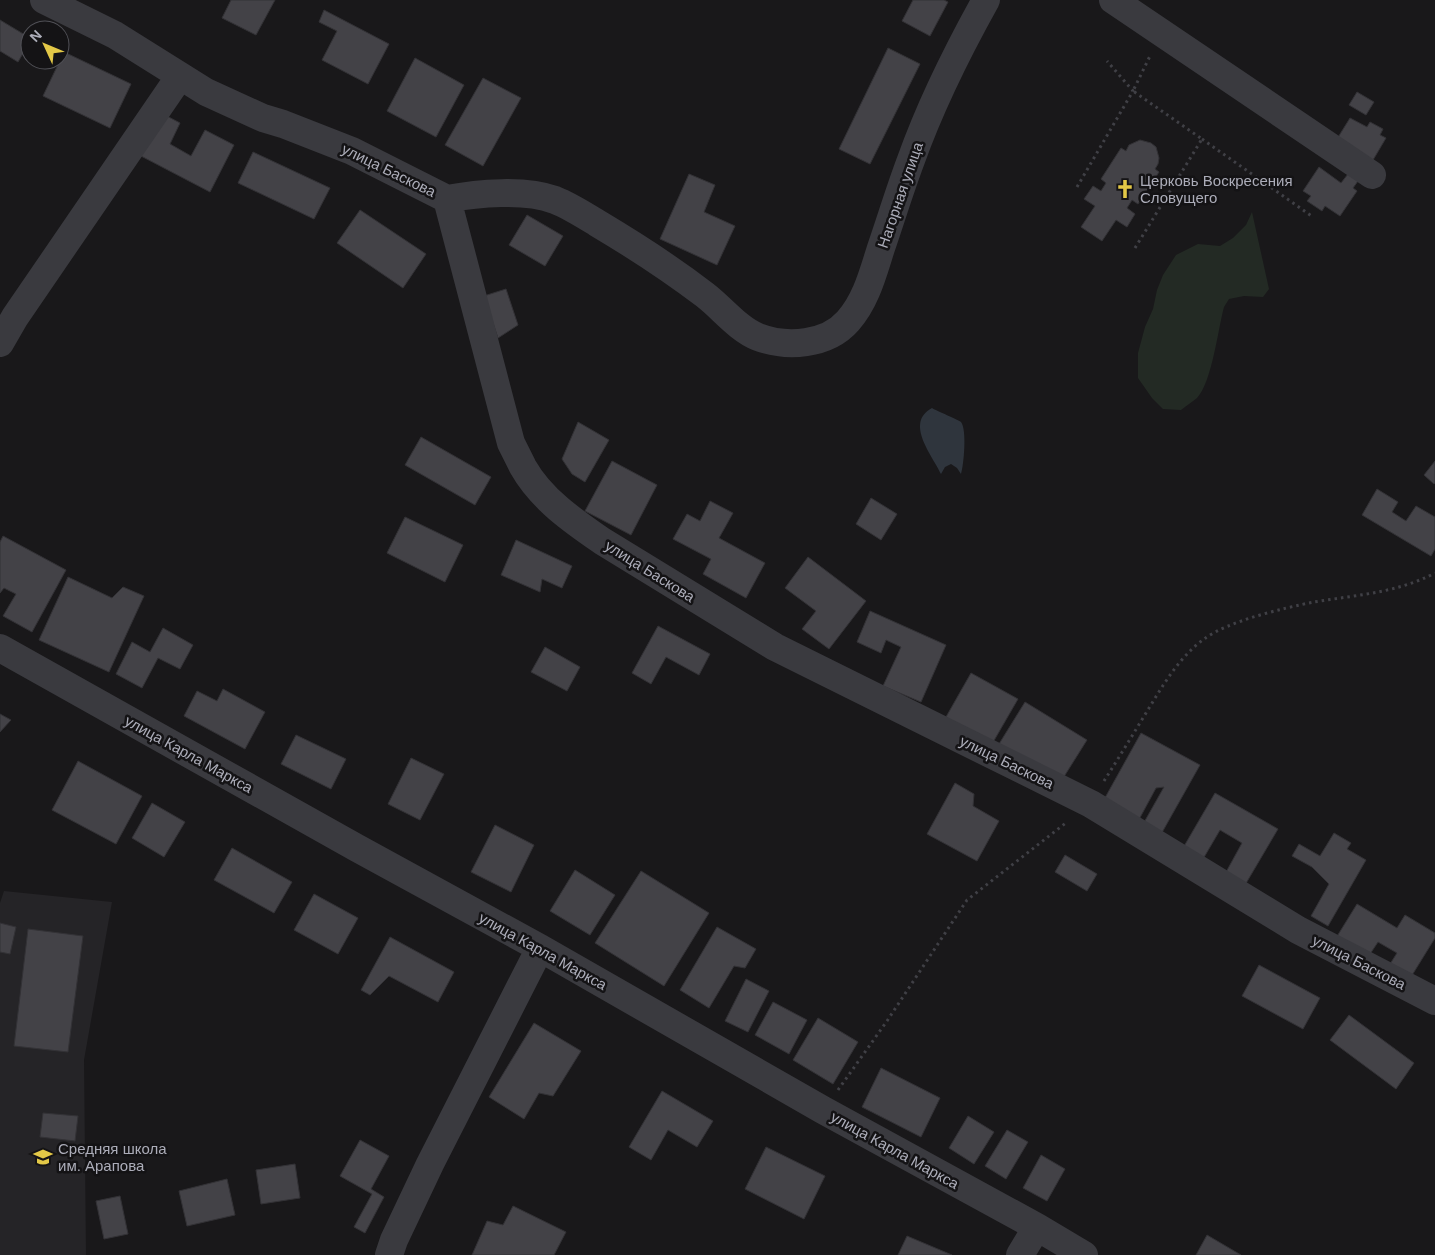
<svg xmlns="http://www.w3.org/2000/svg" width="1435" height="1255" font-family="Helvetica,sans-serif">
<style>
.built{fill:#252427}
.green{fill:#232a24}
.water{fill:#2f353d}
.building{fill:#434247;stroke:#333236}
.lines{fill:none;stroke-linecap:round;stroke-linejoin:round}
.path{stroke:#404046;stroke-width:3;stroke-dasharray:2.5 4;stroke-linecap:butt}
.minor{stroke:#3a3a3f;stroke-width:28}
.labels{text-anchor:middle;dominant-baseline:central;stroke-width:5;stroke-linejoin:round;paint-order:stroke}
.street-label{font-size:15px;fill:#acadb9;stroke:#141315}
.poi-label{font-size:15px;fill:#acadb9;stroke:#141315;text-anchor:start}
</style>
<rect width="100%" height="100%" fill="#19181a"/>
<path class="built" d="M 4,891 L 112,902 L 84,1060 L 86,1255 L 0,1255 L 0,903 Z"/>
<path class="green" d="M 1252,212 L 1269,289 L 1263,297 L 1244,296 L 1229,299 L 1224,307 C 1218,329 1212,382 1197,398 C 1192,402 1186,406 1181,410 L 1163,409 L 1152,398 L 1138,378 L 1138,353 L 1145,327 L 1153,309 L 1157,290 L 1163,275 L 1176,255 L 1198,244 L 1220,246 L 1233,238 L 1246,225 Z"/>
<path class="water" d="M 932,408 C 937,411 959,420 961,422 C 967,429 964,465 961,474 L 957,468 L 951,464 L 945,467 L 941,474 C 933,456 904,423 932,408 Z"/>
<path class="building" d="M 231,0 L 275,0 L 256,35 L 222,18 Z
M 913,0 L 944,0 L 948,2 L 930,36 L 902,21 Z
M 324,10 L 389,44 L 368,84 L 322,60 L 337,31 L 319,22 Z
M 0,20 L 30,38 L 30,41 L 18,62 L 0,51 Z
M 888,48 L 920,64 L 870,164 L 839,149 Z
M 64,52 L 131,84 L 110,128 L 43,96 Z
M 415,58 L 464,85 L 436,137 L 387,111 Z
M 483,78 L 521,98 L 483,166 L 445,145 Z
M 1357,92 L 1374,102 L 1366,115 L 1349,105 Z
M 163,114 L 180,123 L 170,144 L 191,156 L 205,130 L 234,145 L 210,192 L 141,156 Z
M 1350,118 L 1367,127 L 1370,122 L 1383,129 L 1380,135 L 1386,138 L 1373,160 L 1337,139 Z
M 1140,140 L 1151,143 L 1156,147 L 1159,158 L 1158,164 L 1155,169 L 1159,172 L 1138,204 L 1132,200 L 1127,208 L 1135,214 L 1127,227 L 1116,220 L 1102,241 L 1081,227 L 1095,206 L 1084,199 L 1093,186 L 1101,191 L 1106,183 L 1101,179 L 1121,148 L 1126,151 L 1129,145 Z
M 253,152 L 330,188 L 314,219 L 238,183 Z
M 1319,167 L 1341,183 L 1348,174 L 1358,181 L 1353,188 L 1357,191 L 1340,216 L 1325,206 L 1322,211 L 1307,201 L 1311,196 L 1303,191 Z
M 689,174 L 715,185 L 704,212 L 735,226 L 717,265 L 660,239 Z
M 360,210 L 426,254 L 403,288 L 337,243 Z
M 527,215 L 563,236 L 545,266 L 509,245 Z
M 506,289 L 518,325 L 498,338 L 484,296 Z
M 578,422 L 609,440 L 585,482 L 572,474 L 562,459 Z
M 421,437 L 491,477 L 475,505 L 405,465 Z
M 612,461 L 657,485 L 631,535 L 585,511 Z
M 1435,461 L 1435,483 L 1434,484 L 1424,475 Z
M 1377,489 L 1398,502 L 1392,512 L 1406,521 L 1416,506 L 1435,517 L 1435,549 L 1431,556 L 1362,515 Z
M 871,498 L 897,514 L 881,540 L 856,524 Z
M 710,501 L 733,513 L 719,538 L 765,563 L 746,598 L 703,574 L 711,559 L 673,539 L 687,514 L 700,521 Z
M 405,517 L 463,545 L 445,582 L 387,553 Z
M 3,536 L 66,570 L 32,632 L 3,616 L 16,594 L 4,588 L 0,593 L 0,542 Z
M 516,540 L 572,566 L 562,588 L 542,579 L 540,592 L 501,575 Z
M 808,557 L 866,601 L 829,649 L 802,629 L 816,611 L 785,588 Z
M 68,577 L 112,598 L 123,587 L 144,596 L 109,672 L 39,640 Z
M 870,611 L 946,645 L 921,702 L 883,686 L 901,647 L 886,640 L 881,653 L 857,642 Z
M 658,626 L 710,654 L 699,675 L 666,657 L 651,684 L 632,673 Z
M 163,628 L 193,645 L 180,669 L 158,658 L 142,688 L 116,674 L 132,642 L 150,652 Z
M 545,647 L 580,667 L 567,691 L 531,672 Z
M 971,673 L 1018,699 L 992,744 L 946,717 Z
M 223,689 L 265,712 L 245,749 L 184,716 L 197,691 L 217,701 Z
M 1025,702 L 1087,740 L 1060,783 L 999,744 Z
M 0,714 L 11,720 L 0,732 Z
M 1141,733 L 1200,765 L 1160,836 L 1142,826 L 1164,787 L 1156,788 L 1136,825 L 1101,805 Z
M 296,735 L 346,759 L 331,789 L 281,764 Z
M 411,758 L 444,774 L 420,820 L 388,804 Z
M 78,761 L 142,796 L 116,844 L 52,810 Z
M 955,783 L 974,794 L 973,806 L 999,821 L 977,861 L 927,834 Z
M 1215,793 L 1278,829 L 1245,885 L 1225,874 L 1242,843 L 1220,830 L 1203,859 L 1183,848 Z
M 152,803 L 185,822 L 164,857 L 132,838 Z
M 495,825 L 534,845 L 511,892 L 471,872 Z
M 1334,833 L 1351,843 L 1347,849 L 1366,860 L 1328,926 L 1311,916 L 1329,884 L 1312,867 L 1292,856 L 1299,844 L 1320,856 Z
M 232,848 L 292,882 L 274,913 L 214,880 Z
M 1065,855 L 1097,874 L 1087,891 L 1055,872 Z
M 575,870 L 615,895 L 590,935 L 550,911 Z
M 641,871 L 709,913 L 664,986 L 595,943 Z
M 314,894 L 358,918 L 338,954 L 294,930 Z
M 1357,904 L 1397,928 L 1405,915 L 1435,933 L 1435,938 L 1406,985 L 1385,972 L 1397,953 L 1378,942 L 1368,957 L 1336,938 Z
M 0,923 L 16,927 L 10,954 L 0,952 Z
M 717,927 L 756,949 L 745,968 L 734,966 L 709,1008 L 680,990 Z
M 28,929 L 83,936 L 68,1052 L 14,1046 Z
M 390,937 L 454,972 L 438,1002 L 389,976 L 370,995 L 361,990 Z
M 1259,965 L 1320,998 L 1303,1029 L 1242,996 Z
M 746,979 L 769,991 L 748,1032 L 725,1021 Z
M 773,1002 L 807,1020 L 789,1054 L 755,1035 Z
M 1349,1015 L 1414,1063 L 1396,1089 L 1330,1040 Z
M 818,1018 L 858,1042 L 833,1084 L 793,1060 Z
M 534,1023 L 581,1051 L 553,1096 L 539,1093 L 524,1119 L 489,1097 Z
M 881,1068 L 940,1098 L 921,1137 L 862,1107 Z
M 662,1091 L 713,1121 L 697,1147 L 668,1130 L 651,1160 L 629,1147 Z
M 43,1113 L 78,1116 L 75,1141 L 40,1137 Z
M 968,1116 L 994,1132 L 974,1164 L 949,1148 Z
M 1007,1130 L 1028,1142 L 1006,1179 L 985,1166 Z
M 360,1140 L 389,1156 L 371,1189 L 384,1197 L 365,1233 L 354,1227 L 372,1194 L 340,1176 Z
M 766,1147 L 825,1176 L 804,1219 L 745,1189 Z
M 1041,1155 L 1065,1169 L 1047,1201 L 1023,1188 Z
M 295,1164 L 300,1198 L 261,1204 L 256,1170 Z
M 227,1179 L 235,1215 L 187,1226 L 179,1191 Z
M 120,1196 L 128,1234 L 104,1239 L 96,1201 Z
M 513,1206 L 566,1232 L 554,1255 L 472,1255 L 487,1221 L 503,1225 Z
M 1207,1235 L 1241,1255 L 1196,1255 Z
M 907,1236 L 952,1255 L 898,1255 Z"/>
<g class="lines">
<path class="path" d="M 1202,139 L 1313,217
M 1077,187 L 1133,91 L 1107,61
M 1135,248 L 1202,139 L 1133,91 L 1150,56
M 1104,781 C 1118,759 1132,736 1146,713 C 1162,687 1178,658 1204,639 C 1228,621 1284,608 1314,602 C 1356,595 1397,593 1435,573
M 838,1090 L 887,1021 L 967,900 L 1067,822"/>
<path class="minor" d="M 44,0 L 115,35 L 206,92 L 263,118 L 283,124 L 352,151 L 447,199 L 511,443 C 515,451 519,459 523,467 C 541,499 573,521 602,541 L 775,647 L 1091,804 L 1298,930 L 1435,1001
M 1113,0 L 1372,175
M 447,199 C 478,193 525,189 555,200 C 570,206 584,215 597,223 C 634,245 671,269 705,295 C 722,308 738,329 758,337 C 787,348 827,345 848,321 C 866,301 873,273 881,248 C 891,219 900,189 911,160 C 931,104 957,52 986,0
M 0,343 L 15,317 L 180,76
M 0,648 L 357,848 L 540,948 L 823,1110 L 1037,1227 L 1084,1255
M 389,1255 L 394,1240 L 430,1164 L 540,948
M 1020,1255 L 1037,1227"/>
</g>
<defs>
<g id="church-bare" transform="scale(1.5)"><path d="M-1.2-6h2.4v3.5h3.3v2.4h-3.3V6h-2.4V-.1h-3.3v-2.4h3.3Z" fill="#e3c847" stroke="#141315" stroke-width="2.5" paint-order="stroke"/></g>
<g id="school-bare" transform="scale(1.5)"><path d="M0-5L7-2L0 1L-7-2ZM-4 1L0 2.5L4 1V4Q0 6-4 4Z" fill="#e3c847" stroke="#141315" stroke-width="2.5" paint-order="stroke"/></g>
</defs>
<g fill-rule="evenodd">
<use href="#church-bare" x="1125" y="189"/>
<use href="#school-bare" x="43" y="1157"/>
</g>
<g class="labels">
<g class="street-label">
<text transform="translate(389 170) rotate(26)">улица Баскова</text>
<text transform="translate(900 195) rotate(-71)">Нагорная улица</text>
<text transform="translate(650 571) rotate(32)">улица Баскова</text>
<text transform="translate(189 754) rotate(29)">улица Карла Маркса</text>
<text transform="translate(1007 762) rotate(26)">улица Баскова</text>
<text transform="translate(543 951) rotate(29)">улица Карла Маркса</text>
<text transform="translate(1359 962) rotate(27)">улица Баскова</text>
<text transform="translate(895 1150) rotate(29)">улица Карла Маркса</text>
</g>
<g class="poi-label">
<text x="1140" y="180">Церковь Воскресения<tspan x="1140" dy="17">Словущего</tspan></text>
<text x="58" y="1148">Средняя школа<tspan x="58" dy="17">им. Арапова</tspan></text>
</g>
</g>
<g transform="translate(45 45) rotate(314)"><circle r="24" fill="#141315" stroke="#515157"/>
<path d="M0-4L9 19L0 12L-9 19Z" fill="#e3c847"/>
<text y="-8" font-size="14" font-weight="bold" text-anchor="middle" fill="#acadb9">N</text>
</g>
</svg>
